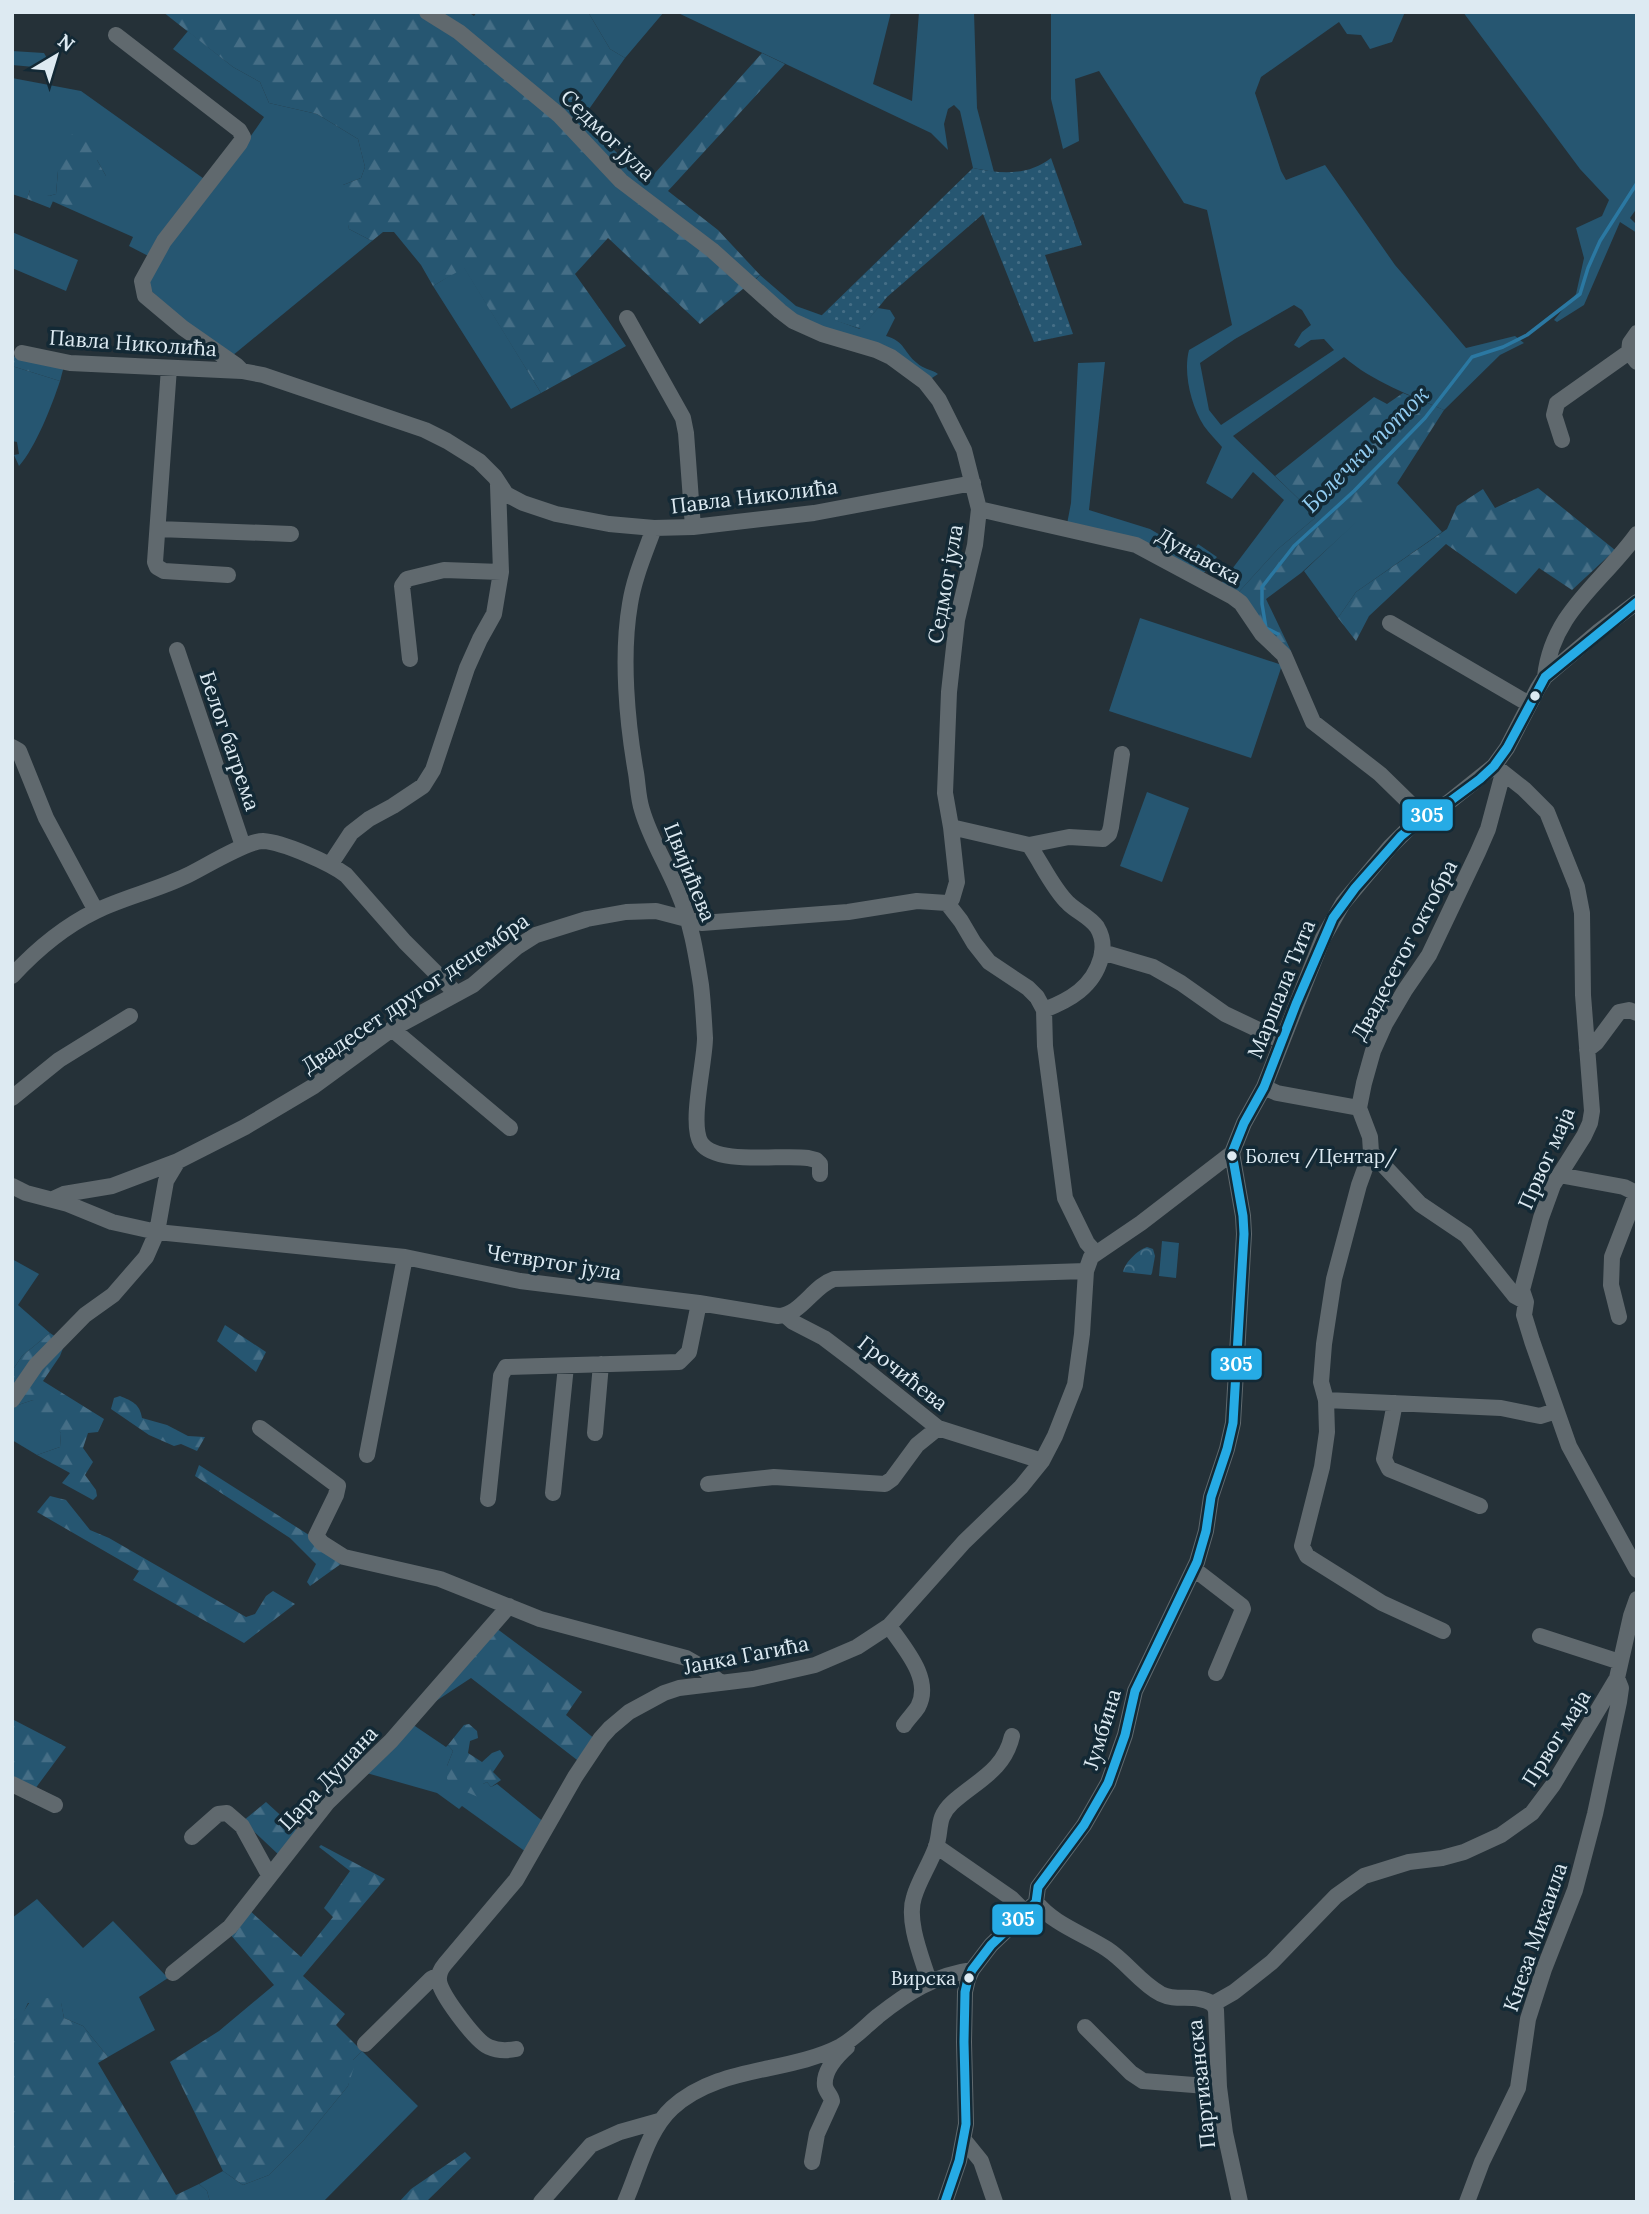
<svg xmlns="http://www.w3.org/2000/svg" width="1649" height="2214" font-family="Lora,serif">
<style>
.grass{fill:#265671;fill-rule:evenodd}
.forest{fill:url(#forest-firs)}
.park{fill:url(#park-crowns)}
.garden{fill:url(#garden-dots)}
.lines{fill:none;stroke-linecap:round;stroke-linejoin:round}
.stream{stroke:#2b78a2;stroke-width:3.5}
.minor{stroke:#60696e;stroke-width:16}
.bus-1-casing{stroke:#132935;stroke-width:14}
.bus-1{stroke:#26abe5;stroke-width:9}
.bus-dot{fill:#ddeaf2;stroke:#132935;stroke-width:2.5}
.labels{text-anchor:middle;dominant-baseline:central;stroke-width:7;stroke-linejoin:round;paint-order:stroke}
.bus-label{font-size:19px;fill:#ddeaf2;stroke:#132935;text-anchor:start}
.street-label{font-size:21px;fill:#ddeaf2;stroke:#132935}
.water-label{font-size:23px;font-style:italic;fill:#93cef3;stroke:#132935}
.line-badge{stroke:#132935;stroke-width:2.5}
.badge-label{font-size:19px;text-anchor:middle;font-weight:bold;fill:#fff}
</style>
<defs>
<pattern id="forest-firs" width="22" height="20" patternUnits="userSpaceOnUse" patternTransform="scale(1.75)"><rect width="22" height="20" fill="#265671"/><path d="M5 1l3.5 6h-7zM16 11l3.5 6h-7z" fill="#456e86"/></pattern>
<pattern id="park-crowns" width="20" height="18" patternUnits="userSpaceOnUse" patternTransform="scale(1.75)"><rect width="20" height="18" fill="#265671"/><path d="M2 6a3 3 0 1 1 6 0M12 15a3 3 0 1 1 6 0" fill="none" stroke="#456e86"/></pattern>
<pattern id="garden-dots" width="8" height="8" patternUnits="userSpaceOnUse" patternTransform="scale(1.75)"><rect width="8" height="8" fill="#265671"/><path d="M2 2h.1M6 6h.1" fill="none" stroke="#456e86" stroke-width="1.8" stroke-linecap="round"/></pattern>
</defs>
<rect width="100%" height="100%" fill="#253138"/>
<path class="grass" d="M 588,12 L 664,12 L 625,58 L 610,49 Z
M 676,12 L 891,12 L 873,84 L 912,101 L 919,12 L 974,12 L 977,108 L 994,172 L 973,168 L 960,111 L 954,105 L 948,109 L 944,124 L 948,150 L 931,133 Z
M 1051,12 L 1405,12 L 1392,42 L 1370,49 L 1361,35 L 1347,34 L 1339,22 L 1261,77 L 1255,93 L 1281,171 L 1286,180 L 1325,165 L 1395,265 L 1466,348 L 1515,336 L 1524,343 L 1500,355 L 1444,410 C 1410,395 1373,382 1344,357 L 1233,436 L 1307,507 L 1315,518 L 1278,549 L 1237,594 L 1220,585 L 1284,500 L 1253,472 L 1232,499 L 1206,483 L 1222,447 C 1216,440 1209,433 1204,426 C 1191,405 1183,373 1189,350 L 1232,325 L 1207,210 L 1184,203 L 1099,71 L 1075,79 L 1079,141 L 1063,149 L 1051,99 ZM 1294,305 L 1302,310 L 1311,325 L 1302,332 L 1294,345 L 1299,348 L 1311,340 L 1324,339 L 1334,350 L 1221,425 L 1209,410 L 1200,363 L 1235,339 Z
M 1463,12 L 1637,12 L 1637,208 L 1630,218 L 1637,225 L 1637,233 L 1620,222 L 1584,305 L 1557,322 L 1554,320 L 1576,294 L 1584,258 L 1576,228 L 1602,216 L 1609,200 L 1580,169 Z
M 188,31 L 233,67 L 260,82 L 269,103 L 317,114 L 358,139 L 365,167 L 361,178 L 343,185 L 349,229 L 372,241 L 232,356 L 195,332 L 148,288 L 156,260 L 129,246 L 133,237 L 52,201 L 106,176 L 97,160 L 97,137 L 58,171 L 56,194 L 49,196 L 30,190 L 27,199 L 12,194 L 12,78 L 81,91 L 207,181 L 232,163 L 264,117 L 173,49 Z
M 12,51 L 44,53 L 48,60 L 45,68 L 12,65 Z
M 12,232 L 78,260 L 66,291 L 12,268 Z
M 464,267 L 541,393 L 511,409 L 433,286 Z
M 760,275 L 796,306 L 860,329 L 878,308 L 890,310 L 895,318 L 886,336 C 905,341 904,353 917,363 C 923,369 931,369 938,374 L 929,380 L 795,316 L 754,281 Z
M 1105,362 L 1089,510 L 1150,529 L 1184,549 L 1195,549 L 1198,544 L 1217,557 L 1202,575 L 1067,524 L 1071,503 L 1078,363 Z
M 12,366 L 60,381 C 52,405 36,447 19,466 L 14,455 L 19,454 L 17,442 L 12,441 Z
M 1397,483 L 1442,532 L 1356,592 L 1338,618 L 1304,571 Z
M 1140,618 L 1282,665 L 1251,758 L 1109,711 Z
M 1147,792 L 1189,808 L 1162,882 L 1120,866 Z
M 1162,1241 L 1179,1243 L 1176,1278 L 1159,1276 Z
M 12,1259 L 39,1274 L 18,1305 L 50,1333 L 22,1356 L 12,1371 Z
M 33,1400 L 61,1433 L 60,1447 L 37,1455 L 12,1440 L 12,1409 L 15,1406 Z
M 406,1720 L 446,1747 L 448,1745 L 453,1751 L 447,1766 L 483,1784 L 487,1782 L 491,1787 L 497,1784 L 545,1823 L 526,1852 L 462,1806 L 459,1809 L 437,1793 L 356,1770 Z
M 37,1899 L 83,1948 L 113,1921 L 168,1978 L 139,1997 L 155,2030 L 108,2057 L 83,2026 L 64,2018 L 61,2003 L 28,2003 L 22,2016 L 12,2021 L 12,1918 Z
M 362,2051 L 418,2106 L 323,2202 L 210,2202 L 207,2191 L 199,2184 L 223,2171 L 243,2185 L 269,2175 L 303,2141 L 348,2086 L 353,2060 Z"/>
<path class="forest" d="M 163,12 L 468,12 L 474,16 L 477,12 L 588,12 L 610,49 L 625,58 L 582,119 L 647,182 L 762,53 L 785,64 L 668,191 L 718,230 L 760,275 L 700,324 L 608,238 L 575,274 L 626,346 L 541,393 L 464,268 L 433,286 L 421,265 L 394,232 L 383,232 L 372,241 L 349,229 L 341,193 L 343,185 L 361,178 L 365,167 L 358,139 L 317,114 L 269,103 L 260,82 L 233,67 Z
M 77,131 L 90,131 L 97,137 L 97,160 L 106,176 L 107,184 L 93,202 L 80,209 L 53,201 L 50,208 L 27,199 L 30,190 L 36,188 L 49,196 L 56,194 L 58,171 L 67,138 Z
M 12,356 L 64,366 L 60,381 L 12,366 Z
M 1403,393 L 1444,410 L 1394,488 L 1301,573 L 1266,599 L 1291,651 L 1286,654 L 1237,594 L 1278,549 L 1315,518 L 1307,507 L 1275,476 L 1374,397 L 1387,404 Z
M 1538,488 L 1615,550 L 1572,590 L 1539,568 L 1516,594 L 1446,544 L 1369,616 L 1356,641 L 1338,618 L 1356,592 L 1447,529 L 1457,506 L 1483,489 L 1495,508 Z
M 225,1325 L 266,1352 L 256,1372 L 217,1341 Z
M 50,1333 L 65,1343 L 60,1356 L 43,1381 L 104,1419 L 98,1432 L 88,1433 L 83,1448 L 93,1462 L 85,1475 L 96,1490 L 97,1496 L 93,1500 L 62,1483 L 70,1473 L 37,1455 L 60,1447 L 61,1433 L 56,1429 L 46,1434 L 39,1428 L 33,1400 L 15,1406 L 12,1403 L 12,1371 L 22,1356 Z
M 120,1396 C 132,1401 140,1404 142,1418 L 167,1425 L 188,1436 L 205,1437 L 197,1451 L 181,1444 L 174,1446 L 149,1435 L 111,1409 L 114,1398 Z
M 199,1465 L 309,1535 L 345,1561 L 310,1586 L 307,1582 L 316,1564 L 290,1538 L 195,1476 Z
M 50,1496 L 66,1500 L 90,1530 L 109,1538 L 246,1617 L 255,1614 L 266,1596 L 273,1591 L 295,1604 L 244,1643 L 133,1580 L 139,1571 L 37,1512 Z
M 492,1625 L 582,1692 L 566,1715 L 596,1740 L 581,1763 L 471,1678 L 436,1701 L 429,1695 Z
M 12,1719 L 66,1747 L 35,1789 L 12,1778 Z
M 469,1724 L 477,1731 L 478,1738 L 470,1741 L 468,1753 L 482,1762 L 492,1753 L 500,1750 L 504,1756 L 493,1772 L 501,1780 L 491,1787 L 487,1782 L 483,1784 L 482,1793 L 478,1797 L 455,1787 L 447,1779 L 447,1766 L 453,1751 L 448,1745 L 464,1725 Z
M 266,1802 L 299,1832 L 280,1856 L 243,1821 Z
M 321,1845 L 385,1879 L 303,1976 L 345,2014 L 336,2025 L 362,2051 L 353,2060 L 355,2064 L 348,2086 L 303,2141 L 269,2175 L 243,2185 L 223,2171 L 170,2062 L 219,2031 L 274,1985 L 229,1933 L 248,1909 L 301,1957 L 333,1917 L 324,1908 L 350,1871 L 319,1847 Z
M 33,1998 L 53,1998 L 61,2002 L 64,2018 L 83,2026 L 108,2057 L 98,2063 L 176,2195 L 199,2184 L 207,2191 L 210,2202 L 12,2202 L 12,2021 C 24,2015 25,2007 33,1998 Z
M 465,2152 L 471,2158 L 426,2202 L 399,2202 L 411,2189 Z"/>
<path class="park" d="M 1147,1247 L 1153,1249 L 1155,1256 L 1152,1273 L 1151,1275 L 1123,1272 C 1125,1262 1138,1250 1147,1247 Z"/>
<path class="garden" d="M 1051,158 L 1082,245 L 1045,255 L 1073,334 L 1034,342 L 983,214 L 887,297 L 861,329 L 821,316 L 973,168 C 1001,174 1028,176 1051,158 Z"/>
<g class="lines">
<path class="stream" d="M 1278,634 L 1266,628 L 1262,604 L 1262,587 L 1294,546 L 1354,491 L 1425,418 L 1472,357 L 1503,347 L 1527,335 L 1580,294 L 1588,268 L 1600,241 L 1637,183"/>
<path class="minor" d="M 427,12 L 459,32 L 559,115 L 621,181 L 712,250 L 780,311 L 793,321 L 822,334 L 876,350 L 891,357 L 925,382 L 939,400 L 964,450 L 979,509 L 975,545 L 957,620 L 949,692 L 945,793 L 951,827 L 957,882 L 952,899 L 947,903 L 961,921 L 974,943 L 989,962 L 1028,988 L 1037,997 L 1044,1010 L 1045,1046 L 1065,1198 L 1087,1243 L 1096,1253
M 116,35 L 239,130 L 243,137 L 240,143 L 164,241 L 142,281 L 145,296 L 183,328 L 236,365 L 242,371
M 627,318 L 683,418 L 686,433 L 693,527
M 1629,352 L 1630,343 L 1637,333
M 22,353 L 70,363 L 242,371 L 263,375 L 425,430 L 447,441 L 479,461 L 495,477 L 506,494 L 523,503 L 556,514 L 609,524 L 654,528 L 693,527 L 814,513 L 973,483
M 169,368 L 155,562 L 157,567 L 164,571 L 228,575
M 1562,440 L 1554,415 L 1557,403 L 1629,352 L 1637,362
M 979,509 L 1136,545 L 1233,597 L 1241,603 L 1262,634 L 1284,655 L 1313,722 L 1380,774 L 1424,817
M 654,528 C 645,553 634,578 630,604 C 621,656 627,722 636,773 C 638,785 638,798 642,810 C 650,838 667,865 678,892 C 691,922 696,953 701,985 C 703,1002 704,1020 705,1038 C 705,1062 689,1124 701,1143 C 717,1166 782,1154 808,1158 L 816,1160 L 820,1164 L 820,1174
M 158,529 L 291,534
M 1390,623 L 1529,704
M 177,650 L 243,846
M 410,659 L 402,586 L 407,579 L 444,570 L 501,572
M 1545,677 C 1552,612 1602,583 1637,534
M 12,747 L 19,751 L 46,818 L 96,911
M 1496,767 L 1524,789 L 1547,812 L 1577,887 L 1582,913 L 1583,995 L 1592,1111 L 1590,1123 L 1584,1136 L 1553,1185 L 1541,1218 L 1522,1290 L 1526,1302 L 1524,1315 L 1532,1341 L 1569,1446 L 1637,1570
M 951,827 L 1029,845 L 1069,837 L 1103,839 L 1109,834 L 1111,827 L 1122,754
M 1029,845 C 1041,862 1053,889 1068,903 C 1077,912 1089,916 1097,927 C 1103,937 1104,947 1101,958 C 1093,987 1070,1000 1044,1010
M 330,865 L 351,833 L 369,819 L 393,806 L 423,786 L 433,770 L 467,668 L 480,639 L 494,614 L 501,572 L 498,485
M 1102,952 L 1153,967 L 1181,983 L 1225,1014 L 1282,1041
M 12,976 C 36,950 65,926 96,911 C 125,897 157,890 186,876 C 203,868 246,841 263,841 C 283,842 330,863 346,875 L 405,942 L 456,993
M 392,1029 L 510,1128
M 1587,1050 L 1596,1043 L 1619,1012 L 1629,1010 L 1637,1013
M 1264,1087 L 1277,1093 L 1359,1108
M 12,1098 L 59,1060 L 130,1016
M 1371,1152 L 1420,1204 L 1466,1235 L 1515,1296 L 1526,1302
M 1559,1175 L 1624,1187 L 1634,1192 L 1634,1200 L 1612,1257 L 1611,1285 L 1619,1317
M 12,1186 L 26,1193 L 68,1204 L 112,1222 L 157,1232 L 405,1257 L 520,1281 L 699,1303 L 778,1316 C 801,1315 813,1286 834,1279 L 1086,1271
M 53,1199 L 64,1194 L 112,1186 L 178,1161
M 785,1315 L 793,1322 L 824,1338 L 857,1363 L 938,1428 L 1042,1461
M 12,1400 L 36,1365 L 85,1315 L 113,1295 L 146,1257 L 157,1232 L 166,1181 L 178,1161 L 245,1127 L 314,1086 L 392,1029 L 473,985 L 517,947 L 536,935 L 587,919 L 626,912 L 656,911 L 702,923 L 848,912 L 917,901 L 947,903
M 1326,1400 L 1501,1408 L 1540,1416 L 1556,1411
M 1395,1403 L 1384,1459 L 1389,1469 L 1480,1506
M 260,1428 L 338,1486 L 336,1495 L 316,1536 L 322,1543 L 344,1557 L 440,1579 L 540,1619 L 686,1658 L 700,1666 L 721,1683
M 595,1433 L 601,1364
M 367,1455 L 405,1257
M 708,1484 L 774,1477 L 885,1484 L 892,1479 L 917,1445 L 938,1428
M 553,1493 L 566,1366
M 488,1499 L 501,1376 L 506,1367 L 679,1362 L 689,1352 L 699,1303
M 1194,1569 L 1242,1606 L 1243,1609 L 1216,1673
M 889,1626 C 904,1648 933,1679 918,1707 C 914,1713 908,1719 904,1725
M 1443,1631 L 1382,1603 L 1307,1556 L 1302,1546 L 1322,1467 L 1327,1432 L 1326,1400 L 1321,1382 L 1324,1344 L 1334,1279 L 1359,1185 L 1371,1152 L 1370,1137 L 1359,1108 L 1364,1083 L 1373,1051 L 1385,1024 L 1405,990 L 1429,955 L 1478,852 L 1488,829 L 1503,773
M 1540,1636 L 1620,1662
M 12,1784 L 55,1805
M 192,1837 L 218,1814 L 227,1813 L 242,1826 L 269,1875
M 936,1846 L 1011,1898 L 1025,1912
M 1036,1902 C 1053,1924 1084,1934 1107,1949 C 1127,1962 1140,1983 1161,1994 C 1177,2002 1196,1993 1213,2004 L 1216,2010 L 1219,2087 L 1225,2133 L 1240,2202
M 173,1973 L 230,1927 L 327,1803 L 391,1741 L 509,1606
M 929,1981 C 922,1958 906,1921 914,1897 C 919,1880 930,1864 936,1847 C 942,1829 936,1818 952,1803 C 976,1781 1004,1771 1012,1736
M 1213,2004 L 1234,1992 L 1272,1962 L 1336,1896 L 1364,1876 L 1409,1862 L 1442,1858 L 1464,1852 L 1501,1835 L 1532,1813 L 1553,1785 L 1617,1678 L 1631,1616 L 1637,1599
M 1085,2027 L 1131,2073 L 1143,2081 L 1219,2087
M 365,2044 L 431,1979 L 439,1975
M 516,2049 C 506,2051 498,2051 489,2047 C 476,2042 445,1999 440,1985 C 437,1977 440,1970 445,1964 L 516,1880 L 575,1777 L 601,1738 L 610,1728 L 629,1712 L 664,1693 L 679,1688 L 753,1679 L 815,1665 L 857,1647 L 889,1626 L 964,1542 L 1021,1487 L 1042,1461 L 1055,1436 L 1075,1385 L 1082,1334 L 1086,1271 L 1091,1257 L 1141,1223 L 1232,1153 L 1244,1123 L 1264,1087 L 1323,938 L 1343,903 L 1390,847 L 1411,826 L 1449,802 L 1494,766 L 1507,748 L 1538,688 L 1545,677 L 1599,631 L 1637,602
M 964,2140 L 981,2161 L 995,2202
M 812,2162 L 817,2134 L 832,2101 C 831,2095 826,2092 825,2086 C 823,2071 837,2056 847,2047
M 541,2202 L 591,2145 L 620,2132 L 659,2121
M 625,2202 C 639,2171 647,2131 672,2108 C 719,2065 787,2074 841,2046 C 855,2038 866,2026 878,2016 C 907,1993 935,1975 972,1970
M 945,2202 L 959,2161 L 966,2124 L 964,2042 L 965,1992 L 968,1979 L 972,1970 L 991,1945 L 1036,1902 L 1038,1887 L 1084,1825 L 1108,1783 L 1125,1735 L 1135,1691 L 1197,1562 L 1206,1531 L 1211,1497 L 1227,1449 L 1233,1423 L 1244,1234 L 1243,1216 L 1232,1153
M 1467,2202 L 1482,2162 L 1518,2088 L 1528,2019 L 1544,1969 L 1575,1890 L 1595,1814 L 1619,1702 L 1621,1688 L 1617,1678"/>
<g class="bus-1-casing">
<path id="bus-1" d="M 945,2202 L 959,2161 L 966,2124 L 964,2042 L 965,1992 L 968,1979 L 972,1970 L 991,1945 L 1036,1902 L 1038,1887 L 1084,1825 L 1108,1783 L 1125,1735 L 1135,1691 L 1197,1562 L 1206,1531 L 1211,1497 L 1227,1449 L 1233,1423 L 1244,1234 L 1243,1216 L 1232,1153 L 1244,1123 L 1264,1087 L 1296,1004 L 1333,918 L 1355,888 L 1401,836 L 1424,817 L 1449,802 L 1480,779 L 1494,766 L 1507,748 L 1545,677 L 1637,602"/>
</g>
<use href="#bus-1" class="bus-1"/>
</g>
<g class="bus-dot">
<circle cx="1535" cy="696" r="6"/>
<circle cx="1232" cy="1156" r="6"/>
<circle cx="969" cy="1978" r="6"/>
</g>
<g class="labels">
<g class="bus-label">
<text x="1245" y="1156">Болеч /Центар/</text>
<text x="956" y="1978" text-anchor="end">Вирска</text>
</g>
<g class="street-label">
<text transform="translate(608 135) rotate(44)">Седмог јула</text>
<text transform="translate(133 343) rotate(4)">Павла Николића</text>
<text transform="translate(754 496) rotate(-7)">Павла Николића</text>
<text transform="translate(1199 556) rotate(29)">Дунавска</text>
<text transform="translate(945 584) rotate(-80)">Седмог јула</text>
<text transform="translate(230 741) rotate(71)">Белог багрема</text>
<text transform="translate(690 872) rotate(68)">Цвијићева</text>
<text transform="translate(1404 950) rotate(-62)">Двадесетог октобра</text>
<text transform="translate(1281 989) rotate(-68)">Маршала Тита</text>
<text transform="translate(415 993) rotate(-34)">Двадесет другог децембра</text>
<text transform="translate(1546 1158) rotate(-66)">Првог маја</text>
<text transform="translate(554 1262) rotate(9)">Четвртог јула</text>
<text transform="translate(903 1373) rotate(38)">Грочићева</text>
<text transform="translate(746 1655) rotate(-11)">Јанка Гагића</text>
<text transform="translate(1102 1729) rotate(-73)">Јумбина</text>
<text transform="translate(1556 1738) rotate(-58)">Првог маја</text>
<text transform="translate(328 1778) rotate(-47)">Цара Душана</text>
<text transform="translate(1535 1937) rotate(-71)">Кнеза Михаила</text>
<text transform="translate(1201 2084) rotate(-96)">Партизанска</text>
</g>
<g class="water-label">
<text transform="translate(1365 449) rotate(-45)">Болечки поток</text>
</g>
</g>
<g class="line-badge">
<rect x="1401" y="798" width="53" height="34" rx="7" fill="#26abe5"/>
<rect x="1210" y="1347" width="53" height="34" rx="7" fill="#26abe5"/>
<rect x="991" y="1903" width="53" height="33" rx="7" fill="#26abe5"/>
</g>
<g class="badge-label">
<text x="1427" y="822">305</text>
<text x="1236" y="1371">305</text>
<text x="1018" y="1926">305</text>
</g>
<rect width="1649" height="2214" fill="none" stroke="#ddeaf2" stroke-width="28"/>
<g transform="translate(56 56) rotate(38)" stroke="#132935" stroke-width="5" paint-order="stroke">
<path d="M0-5L12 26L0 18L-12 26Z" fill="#ddeaf2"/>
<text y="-10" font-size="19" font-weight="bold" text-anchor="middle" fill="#ddeaf2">N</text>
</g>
</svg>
